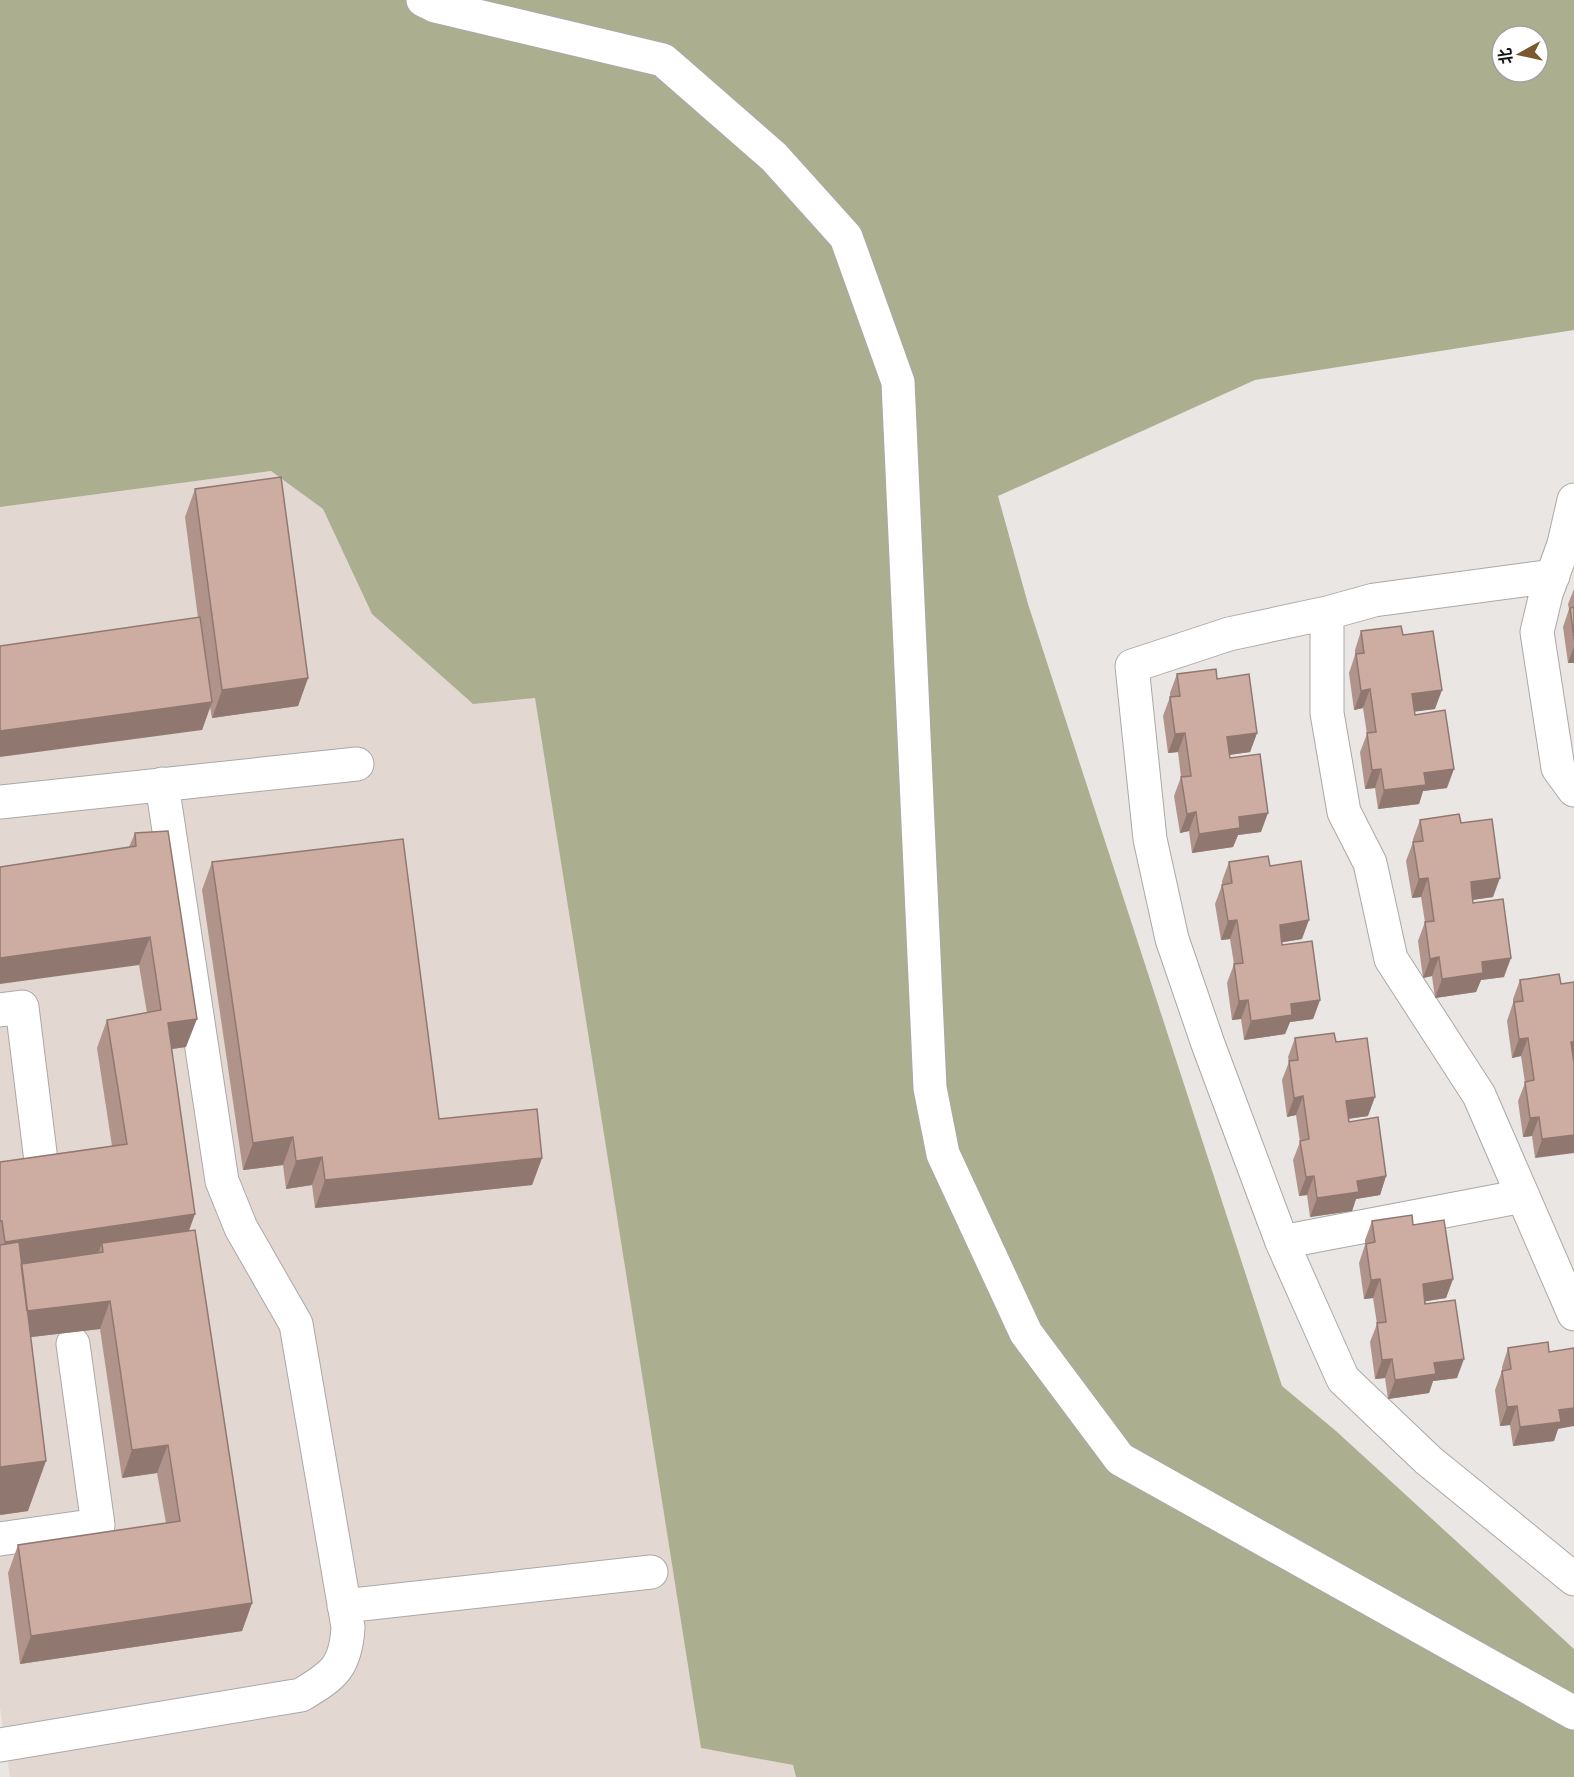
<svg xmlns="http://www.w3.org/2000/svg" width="1574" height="1777" font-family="'Noto Sans','Noto Sans SC',sans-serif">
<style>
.built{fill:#e2d8d1}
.forest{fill:#acae90;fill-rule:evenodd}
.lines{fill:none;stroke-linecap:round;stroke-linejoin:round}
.minor-casing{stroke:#aba8a6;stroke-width:35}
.minor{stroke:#fff;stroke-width:33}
.wall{fill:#b0948b}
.shaded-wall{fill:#907871}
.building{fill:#cdaca2;stroke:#907871;stroke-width:1.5}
</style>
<rect width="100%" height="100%" fill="#e9e6e3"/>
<path class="built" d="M 271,471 L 323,509 L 372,614 L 473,704 L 535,697 L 701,1748 L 794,1765 L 796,1777 L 10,1777 L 0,1707 L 0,507 Z"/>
<path class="forest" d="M 0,0 L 1574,0 L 1574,330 L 1255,380 L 998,496 L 1028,604 L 1282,1386 L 1336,1431 L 1574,1649 L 1574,1777 L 796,1777 L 793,1765 L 701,1748 L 535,698 L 473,704 L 372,614 L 323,509 L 271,471 L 0,507 ZM 1502,36 L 1538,36 L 1538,72 L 1502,72 Z"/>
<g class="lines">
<g class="minor-casing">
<path id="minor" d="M 423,0 L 435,6 L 663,60 L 774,157 L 846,237 L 898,382 L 930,1088 L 943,1154 L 1026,1333 L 1120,1459 L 1574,1713
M 1574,500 L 1564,544 L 1546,594 L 1537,632 L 1558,768 L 1574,790
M 1553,576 L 1374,600 L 1327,613 L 1229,634 L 1132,666 L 1150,839 L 1172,939 L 1208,1044 L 1282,1242 L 1343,1379 L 1428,1460 L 1574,1579
M 1327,613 L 1327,713 L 1344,812 L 1370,863 L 1391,959 L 1479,1095 L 1574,1314
M 0,802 L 357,764
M 0,1010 L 22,1007 L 42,1169
M 1282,1242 L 1523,1196
M 0,1539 L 98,1525 L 73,1344
M 344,1606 L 651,1572
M 0,1745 L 301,1695 C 333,1676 346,1667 348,1627 L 296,1324 L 241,1228 L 222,1181 L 162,784"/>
</g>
<use href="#minor" class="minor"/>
</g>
<path class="wall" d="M 195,489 L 308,678 L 298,706 L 212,718 L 210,707 L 202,730 L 198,618 L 185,517 Z
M 1574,589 L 1574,663 L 1568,663 L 1563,627 L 1569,609 L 1568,604 Z
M 1361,631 L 1403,635 L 1435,709 L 1415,711 L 1415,715 L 1447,788 L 1423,791 L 1419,804 L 1378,809 L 1375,788 L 1365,789 L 1360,752 L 1367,734 L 1363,708 L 1354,710 L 1349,673 L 1355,655 L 1355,650 Z
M 1177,674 L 1217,679 L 1257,733 L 1250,752 L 1230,755 L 1230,758 L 1261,832 L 1238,835 L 1233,847 L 1192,853 L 1189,831 L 1180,833 L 1174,796 L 1181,777 L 1178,752 L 1168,753 L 1163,716 L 1170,697 L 1170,693 Z
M 1420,820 L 1461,823 L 1493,897 L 1473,900 L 1473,903 L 1504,977 L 1481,980 L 1476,992 L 1435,998 L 1432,976 L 1423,978 L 1418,941 L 1425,922 L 1421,897 L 1412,898 L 1406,861 L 1413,842 L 1413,839 Z
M 135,833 L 186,1047 L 171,1049 L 189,1230 L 252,1603 L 242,1631 L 20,1664 L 8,1573 L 18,1545 L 166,1523 L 157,1473 L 122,1478 L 100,1329 L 31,1337 L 28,1511 L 0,1515 L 0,1162 L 112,1146 L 97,1048 L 107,1020 L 147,1013 L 139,965 L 129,847 Z
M 212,862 L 439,1119 L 542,1158 L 532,1185 L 315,1208 L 312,1185 L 286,1189 L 283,1165 L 243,1170 L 202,890 Z
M 1229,862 L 1270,866 L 1302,939 L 1282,942 L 1282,945 L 1320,1000 L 1313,1019 L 1290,1022 L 1285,1034 L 1244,1040 L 1241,1019 L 1232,1020 L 1227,983 L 1234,964 L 1230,939 L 1221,940 L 1215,904 L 1222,885 L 1222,881 Z
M 1520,980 L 1573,1060 L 1535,1158 L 1532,1136 L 1523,1137 L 1518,1101 L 1525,1083 L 1521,1056 L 1512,1058 L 1507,1021 L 1513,1003 L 1513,999 Z
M 1295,1038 L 1336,1042 L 1368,1116 L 1348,1119 L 1349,1122 L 1386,1176 L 1380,1195 L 1356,1199 L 1352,1211 L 1310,1217 L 1307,1195 L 1299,1196 L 1293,1160 L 1300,1142 L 1296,1115 L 1287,1117 L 1282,1080 L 1289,1062 L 1288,1057 Z
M 1372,1221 L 1413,1225 L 1453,1279 L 1446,1298 L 1425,1301 L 1457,1378 L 1433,1381 L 1429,1393 L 1388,1399 L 1385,1378 L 1375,1379 L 1370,1342 L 1377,1324 L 1373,1298 L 1364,1299 L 1359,1263 L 1365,1245 L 1365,1240 Z
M 1508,1348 L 1558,1429 L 1554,1441 L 1513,1446 L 1510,1425 L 1500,1426 L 1495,1390 L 1502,1371 L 1502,1367 Z"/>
<path class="shaded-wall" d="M 1574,646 L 1574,663 L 1568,663 Z
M 308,678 L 298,706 L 212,718 L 222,690 Z
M 1370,689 L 1363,708 L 1354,710 L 1361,691 Z
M 1442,690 L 1435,709 L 1405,713 L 1412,694 Z
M 212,702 L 202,730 L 0,757 L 0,731 Z
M 1185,733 L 1178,752 L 1168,753 L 1175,734 Z
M 1257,733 L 1250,752 L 1221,756 L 1227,737 Z
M 1381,769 L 1375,788 L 1365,789 L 1372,770 Z
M 1454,769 L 1447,788 L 1423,791 L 1419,804 L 1378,809 L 1384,790 L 1424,773 Z
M 1196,812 L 1189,831 L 1180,833 L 1187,814 Z
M 1268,813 L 1261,832 L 1238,835 L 1233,847 L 1192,853 L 1199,834 L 1239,817 Z
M 1428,878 L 1421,897 L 1412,898 L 1419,879 Z
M 1500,878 L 1493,897 L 1464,901 L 1471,882 Z
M 1237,920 L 1230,939 L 1221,940 L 1228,921 Z
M 1309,920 L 1302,939 L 1273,944 L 1280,925 Z
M 150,937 L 139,965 L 0,984 L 0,958 Z
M 1439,957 L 1432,976 L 1423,978 L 1430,959 Z
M 1511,958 L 1504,977 L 1481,980 L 1476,992 L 1435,998 L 1442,979 L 1482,962 Z
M 1248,1000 L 1241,1019 L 1232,1020 L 1239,1001 Z
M 1320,1000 L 1313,1019 L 1290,1022 L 1285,1034 L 1244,1040 L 1251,1021 L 1291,1004 Z
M 197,1019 L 186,1047 L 158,1051 L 168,1023 Z
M 1528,1038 L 1521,1056 L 1512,1058 L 1519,1039 Z
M 1571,1042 L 1574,1042 L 1574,1060 L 1564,1061 Z
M 1303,1096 L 1296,1115 L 1287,1117 L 1294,1098 Z
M 1375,1097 L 1368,1116 L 1339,1120 L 1346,1101 Z
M 1539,1117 L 1532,1136 L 1523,1137 L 1530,1118 Z
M 1574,1135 L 1574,1153 L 1535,1158 L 1542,1139 Z
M 293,1137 L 283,1165 L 243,1170 L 253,1143 Z
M 322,1157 L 312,1185 L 286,1189 L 296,1161 Z
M 542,1158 L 532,1185 L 315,1208 L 325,1180 Z
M 1314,1176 L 1307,1195 L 1299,1196 L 1306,1177 Z
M 1386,1176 L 1380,1195 L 1356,1199 L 1352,1211 L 1310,1217 L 1317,1198 L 1357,1181 Z
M 195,1214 L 185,1242 L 103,1252 L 102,1243 L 98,1254 L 11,1267 L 0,1254 L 5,1242 Z
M 1380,1279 L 1373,1298 L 1364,1299 L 1371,1280 Z
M 1453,1279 L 1446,1298 L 1416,1303 L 1423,1284 Z
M 110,1301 L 100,1329 L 6,1340 L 16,1312 Z
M 1392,1359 L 1385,1378 L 1375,1379 L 1382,1360 Z
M 1464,1359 L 1457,1378 L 1433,1381 L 1429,1393 L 1388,1399 L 1395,1380 L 1434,1363 Z
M 1517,1406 L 1510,1425 L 1500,1426 L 1507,1407 Z
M 1574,1408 L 1574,1426 L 1558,1429 L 1554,1441 L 1513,1446 L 1520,1427 L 1559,1410 Z
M 168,1445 L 157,1473 L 122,1478 L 132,1450 Z
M 46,1461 L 28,1511 L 0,1515 L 0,1467 Z
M 252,1603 L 242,1631 L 20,1664 L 31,1636 Z"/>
<path class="building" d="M 281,477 L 308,678 L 222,690 L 195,489 Z
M 1574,607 L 1574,639 L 1570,608 Z
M 200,617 L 212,702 L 0,731 L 0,646 Z
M 1401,626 L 1403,635 L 1433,631 L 1442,690 L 1412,694 L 1415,715 L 1445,710 L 1454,769 L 1424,773 L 1426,785 L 1384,790 L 1381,769 L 1372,770 L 1367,733 L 1376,732 L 1370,689 L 1361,691 L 1356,654 L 1364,653 L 1361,631 Z
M 1216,669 L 1217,679 L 1249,674 L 1257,733 L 1227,737 L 1230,758 L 1260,754 L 1268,813 L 1239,817 L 1240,828 L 1199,834 L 1196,812 L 1187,814 L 1181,777 L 1191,776 L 1185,733 L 1175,734 L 1170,697 L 1180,696 L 1177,674 Z
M 1459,814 L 1461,823 L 1492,819 L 1500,878 L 1471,882 L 1472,894 L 1473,903 L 1503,899 L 1511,958 L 1482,962 L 1483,973 L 1442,979 L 1439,957 L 1430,959 L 1425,922 L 1434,921 L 1428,878 L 1419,879 L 1413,842 L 1423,841 L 1420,820 Z
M 168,831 L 197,1019 L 168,1023 L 195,1214 L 5,1242 L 2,1221 L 0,1221 L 0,1162 L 127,1144 L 107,1020 L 161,1010 L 150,937 L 0,958 L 0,867 L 136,846 L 135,833 Z
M 403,839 L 439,1119 L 537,1109 L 542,1158 L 325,1180 L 322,1157 L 296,1161 L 293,1137 L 253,1143 L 212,862 Z
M 1268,856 L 1270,866 L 1301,861 L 1309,920 L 1280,925 L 1281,936 L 1282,945 L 1312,941 L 1320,1000 L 1291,1004 L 1292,1015 L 1251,1021 L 1248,1000 L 1239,1001 L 1234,964 L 1243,963 L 1237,920 L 1228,921 L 1222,885 L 1232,883 L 1229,862 Z
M 1559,974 L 1561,984 L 1574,982 L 1574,1042 L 1571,1042 L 1574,1063 L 1574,1135 L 1542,1139 L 1539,1117 L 1530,1118 L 1525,1082 L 1534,1080 L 1528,1038 L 1519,1039 L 1514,1002 L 1523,1001 L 1520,980 Z
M 1334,1033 L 1336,1042 L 1367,1038 L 1375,1097 L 1346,1101 L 1349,1122 L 1378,1117 L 1386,1176 L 1357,1181 L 1359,1192 L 1317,1198 L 1314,1176 L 1306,1177 L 1300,1141 L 1309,1139 L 1303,1096 L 1294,1098 L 1289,1061 L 1298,1060 L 1295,1038 Z
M 1412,1215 L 1413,1225 L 1444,1220 L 1453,1279 L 1423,1284 L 1425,1304 L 1455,1300 L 1464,1359 L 1434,1363 L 1436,1374 L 1395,1380 L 1392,1359 L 1382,1360 L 1377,1323 L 1386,1322 L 1380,1279 L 1371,1280 L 1366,1244 L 1375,1242 L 1372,1221 Z
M 195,1230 L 252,1603 L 31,1636 L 18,1545 L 180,1521 L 168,1445 L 132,1450 L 110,1301 L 27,1311 L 21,1264 L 103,1252 L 102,1243 Z
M 19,1242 L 46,1461 L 0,1467 L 0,1245 Z
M 1548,1342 L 1549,1352 L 1574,1348 L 1574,1408 L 1559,1410 L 1561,1422 L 1520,1427 L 1517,1406 L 1507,1407 L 1502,1371 L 1511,1369 L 1508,1348 Z"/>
<g transform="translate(1520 54) rotate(262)"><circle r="28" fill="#ffffff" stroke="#a1a1a0" stroke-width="1.5"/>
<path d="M0-4.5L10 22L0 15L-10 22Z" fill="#7a5830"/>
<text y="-9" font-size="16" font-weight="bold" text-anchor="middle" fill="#141312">北</text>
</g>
</svg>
